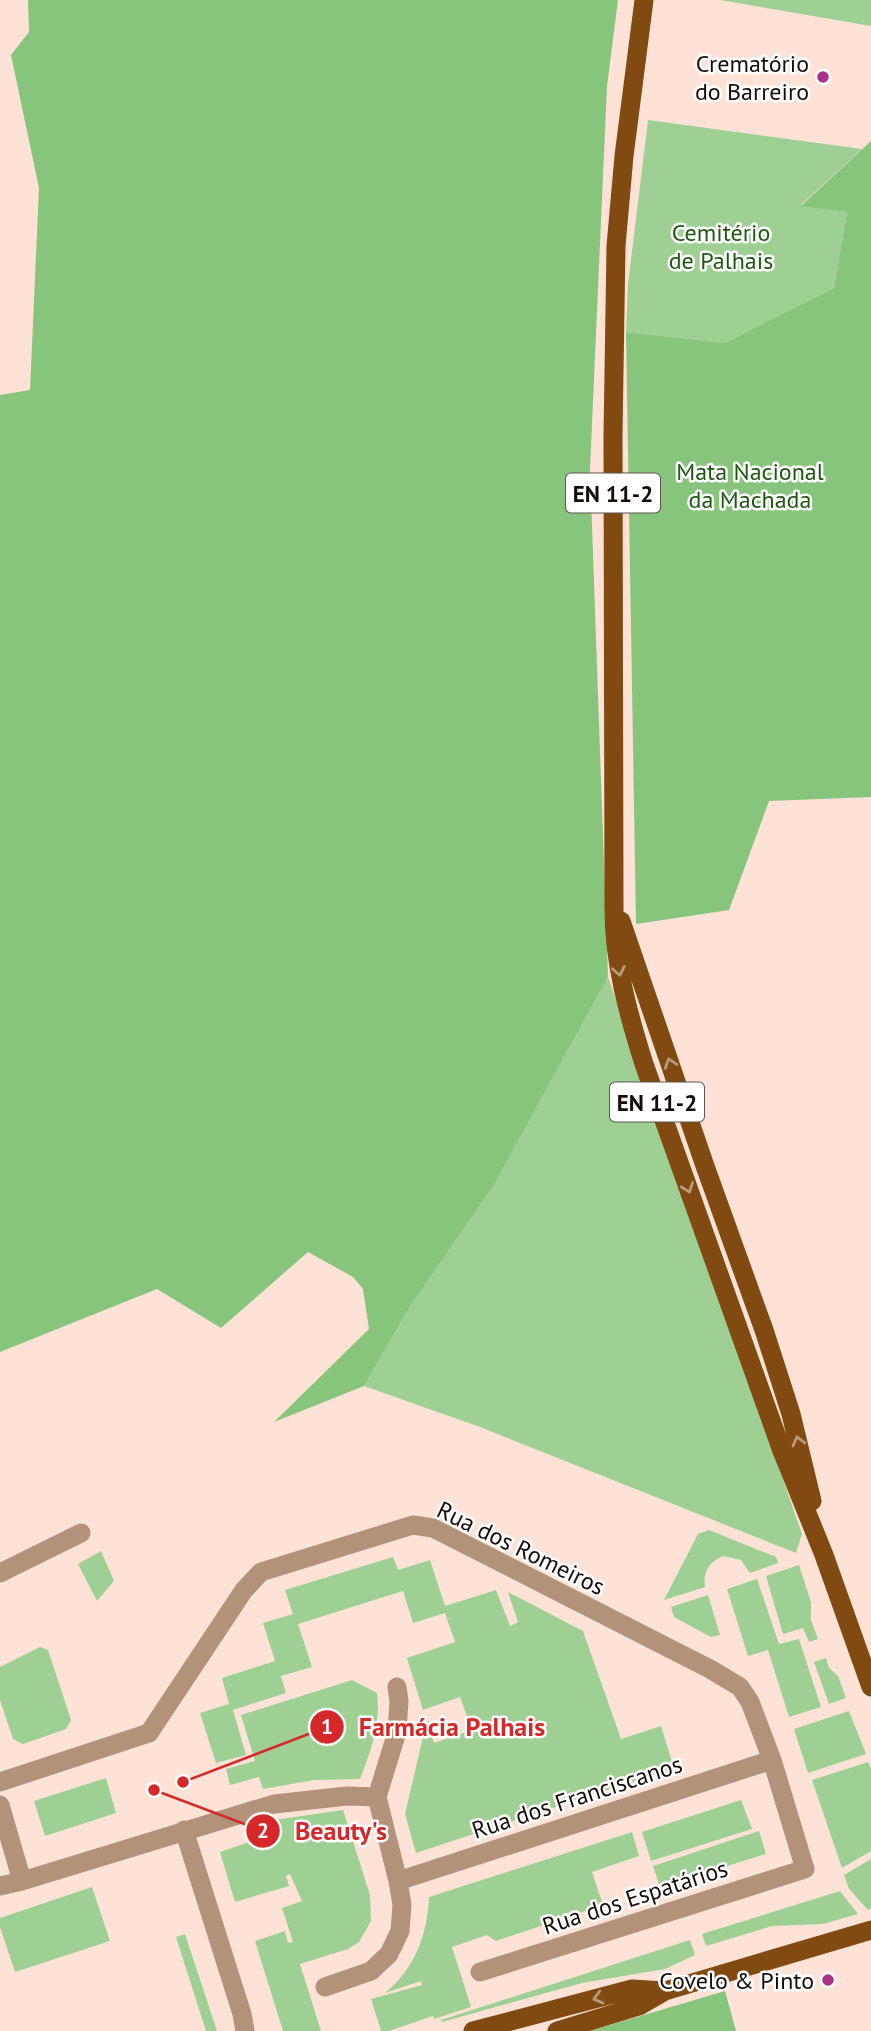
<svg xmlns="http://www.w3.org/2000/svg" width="871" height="2031" font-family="'PT Sans',sans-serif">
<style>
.green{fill:#9dd092}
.forest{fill:#87c47c}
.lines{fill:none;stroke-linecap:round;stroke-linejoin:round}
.minor{stroke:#b29379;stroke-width:19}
.primary{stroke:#814a11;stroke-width:19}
.oneway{stroke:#ba9b7c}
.poi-dot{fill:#ac3286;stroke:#fff;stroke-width:2.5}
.labels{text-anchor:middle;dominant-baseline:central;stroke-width:5;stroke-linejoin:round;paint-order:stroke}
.shield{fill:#fff;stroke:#5d5551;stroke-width:2}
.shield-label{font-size:23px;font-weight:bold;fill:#170c07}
.poi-label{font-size:24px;fill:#170c07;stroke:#fff;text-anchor:end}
.park-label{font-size:24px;fill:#1d5710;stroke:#fff}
.street-label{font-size:24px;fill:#170c07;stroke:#fff}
.leader{fill:none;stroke:#d62828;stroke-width:2.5}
.callout-dot{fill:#d62828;stroke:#fff;stroke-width:2.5}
.mark-label{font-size:21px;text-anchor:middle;font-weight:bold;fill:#fff}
.callout-label{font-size:26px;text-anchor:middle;font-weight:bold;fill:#d62828;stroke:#fff;stroke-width:5;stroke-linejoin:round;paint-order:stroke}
</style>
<rect width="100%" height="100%" fill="#fee2d5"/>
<path class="green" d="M 720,0 L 871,0 L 871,26 Z
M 648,120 L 862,149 L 801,205 L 847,212 L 834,288 L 725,343 L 626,332 L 628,284 Z
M 608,977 L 802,1534 L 796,1553 L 480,1427 L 364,1386 L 409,1308 L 494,1185 Z
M 709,1530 L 776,1557 L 778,1563 L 750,1573 L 741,1560 L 723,1556 C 708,1563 703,1572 705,1587 L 664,1600 L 698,1534 Z
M 101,1551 L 114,1581 L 97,1601 L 78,1564 Z
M 393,1557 L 398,1570 L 430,1560 L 445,1606 L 496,1590 L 510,1626 L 518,1622 L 508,1592 L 583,1631 L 621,1739 L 661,1726 L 674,1768 L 416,1853 L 405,1814 L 427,1720 L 434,1743 L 472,1730 L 460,1697 L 423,1710 L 407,1658 L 455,1642 L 445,1613 L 413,1623 L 403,1591 L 298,1624 L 312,1667 L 281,1676 L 286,1693 L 233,1710 L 246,1755 L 216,1763 L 200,1713 L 229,1704 L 222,1678 L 275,1661 L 263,1623 L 293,1614 L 285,1590 Z
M 799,1565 L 811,1602 L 811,1620 L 818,1639 L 809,1642 L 803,1628 L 783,1634 L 766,1576 Z
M 757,1579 L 779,1644 L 799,1639 L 821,1707 L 789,1717 L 768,1650 L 748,1656 L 727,1589 Z
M 708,1595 L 720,1635 L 711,1637 L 674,1617 L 671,1607 Z
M 40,1647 L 48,1650 L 71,1720 L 66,1729 L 23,1744 L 13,1739 L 0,1700 L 0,1667 Z
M 826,1658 L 829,1668 L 838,1676 L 846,1698 L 829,1704 L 814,1662 Z
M 352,1680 L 377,1693 C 381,1724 371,1750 360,1779 L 314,1780 L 263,1789 L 259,1777 L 230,1785 L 226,1769 L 255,1761 L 241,1715 Z
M 849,1711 L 866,1754 L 808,1773 L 794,1729 Z
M 868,1762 L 871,1769 L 871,1851 L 842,1868 L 812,1780 Z
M 106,1778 L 116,1813 L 45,1836 L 34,1801 Z
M 741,1800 L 752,1829 L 651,1861 L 642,1832 Z
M 343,1810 L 370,1895 L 371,1921 L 359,1942 L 348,1949 L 300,1964 L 321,2031 L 283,2031 L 255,1941 L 285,1931 L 288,1943 L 293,1942 L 282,1908 L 302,1901 L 290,1874 L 286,1876 L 289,1886 L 235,1902 L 220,1852 L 278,1832 L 274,1820 Z
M 759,1831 L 766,1854 L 660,1887 L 653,1866 Z
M 632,1832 L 639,1856 L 592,1872 L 603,1905 L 496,1941 L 487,1935 L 452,1947 L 471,2007 L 434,2019 L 433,2016 L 389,2031 L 381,2031 L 371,1999 L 422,1985 L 421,1981 L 385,1993 C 415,1968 427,1936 429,1897 Z
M 871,1859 L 871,1908 L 868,1910 L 849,1889 L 844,1875 Z
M 92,1887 L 110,1941 L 15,1972 L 0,1927 L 0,1918 Z
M 840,1891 L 858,1914 L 823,1924 L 772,1926 L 706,1946 L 702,1934 Z
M 185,1934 L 217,2031 L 206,2031 L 176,1937 Z
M 690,1940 L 695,1955 L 665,1969 L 582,1983 L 442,2022 L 441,2020 Z"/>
<path class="forest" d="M 28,0 L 618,0 L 607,86 L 590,469 L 608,977 L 494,1185 L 409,1308 L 364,1386 L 274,1422 L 369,1329 L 363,1289 L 353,1277 L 308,1252 L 221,1328 L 157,1289 L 0,1352 L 0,395 L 30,390 L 39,188 L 11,55 L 29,32 Z
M 871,141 L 871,797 L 769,801 L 729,910 L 636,924 L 626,332 L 725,343 L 834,288 L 847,212 L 801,206 Z
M 725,1991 L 736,2031 L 590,2031 Z"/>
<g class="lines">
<path class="minor" d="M 0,1573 L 81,1533
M 0,1782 L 149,1733 L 244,1590 L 261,1572 L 413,1525 L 433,1528 L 710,1669 L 740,1687 L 750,1702 L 772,1760 L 805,1869 L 480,1972
M 0,1805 L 22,1881
M 184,1830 L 242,2014 L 245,2031
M 398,1881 L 772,1760
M 0,1886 L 22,1881 L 274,1804 L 347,1796 L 377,1797
M 325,1987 L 371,1971 L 389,1954 L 400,1931 L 402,1905 L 398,1881 L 377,1797 L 397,1732 L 399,1701 L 397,1687"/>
<path class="primary" d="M 644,0 L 624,156 L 616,246 L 613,435 L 614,909 C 614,963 628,1013 644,1064 L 782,1451 L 824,1555 L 871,1687
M 621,921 L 705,1166 L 764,1330 L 791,1414 L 812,1501
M 473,2031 L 632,1989 L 664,1991
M 557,2031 L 639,2006 L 665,1991 L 871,1930"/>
</g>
<defs><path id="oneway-chevron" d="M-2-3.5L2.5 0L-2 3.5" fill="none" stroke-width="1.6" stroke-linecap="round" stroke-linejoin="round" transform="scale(1.75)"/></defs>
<g class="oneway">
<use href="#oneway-chevron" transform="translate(619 971) rotate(79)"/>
<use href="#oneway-chevron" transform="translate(670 1063) rotate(-109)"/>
<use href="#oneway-chevron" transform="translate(688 1188) rotate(70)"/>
<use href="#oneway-chevron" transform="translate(798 1441) rotate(-105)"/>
<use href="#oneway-chevron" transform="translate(598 1998) rotate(165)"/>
</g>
<g class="poi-dot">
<circle cx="823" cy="77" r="7"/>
<circle cx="828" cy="1980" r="7"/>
</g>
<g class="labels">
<g class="shield">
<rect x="566" y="473.5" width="94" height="39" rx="5"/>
<rect x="610" y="1082.5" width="94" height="39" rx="5"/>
</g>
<g class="shield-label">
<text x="613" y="493">EN 11-2</text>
<text x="657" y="1102">EN 11-2</text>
</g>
<g class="poi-label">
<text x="809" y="63">Crematório<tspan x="809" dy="28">do Barreiro</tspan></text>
<text x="814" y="1980">Covelo &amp; Pinto</text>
</g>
<g class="park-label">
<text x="721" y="232">Cemitério<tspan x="721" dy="28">de Palhais</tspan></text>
<text x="750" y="471">Mata Nacional<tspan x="750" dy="28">da Machada</tspan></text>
</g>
<g class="street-label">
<text transform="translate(521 1548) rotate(26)">Rua dos Romeiros</text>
<text transform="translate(577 1797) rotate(-18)">Rua dos Franciscanos</text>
<text transform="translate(635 1897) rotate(-18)">Rua dos Espatários</text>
</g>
</g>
<path class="leader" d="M183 1782L327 1727M154 1790L263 1831"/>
<g class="callout-dot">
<circle cx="183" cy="1782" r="7"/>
<circle cx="154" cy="1790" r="7"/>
<circle cx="327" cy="1727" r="18"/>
<circle cx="263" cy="1831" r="18"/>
</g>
<g class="mark-label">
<text x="327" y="1734">1</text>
<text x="263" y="1838">2</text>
</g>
<g class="callout-label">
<text x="452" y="1736">Farmácia Palhais</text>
<text x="341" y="1840">Beauty's</text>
</g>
</svg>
